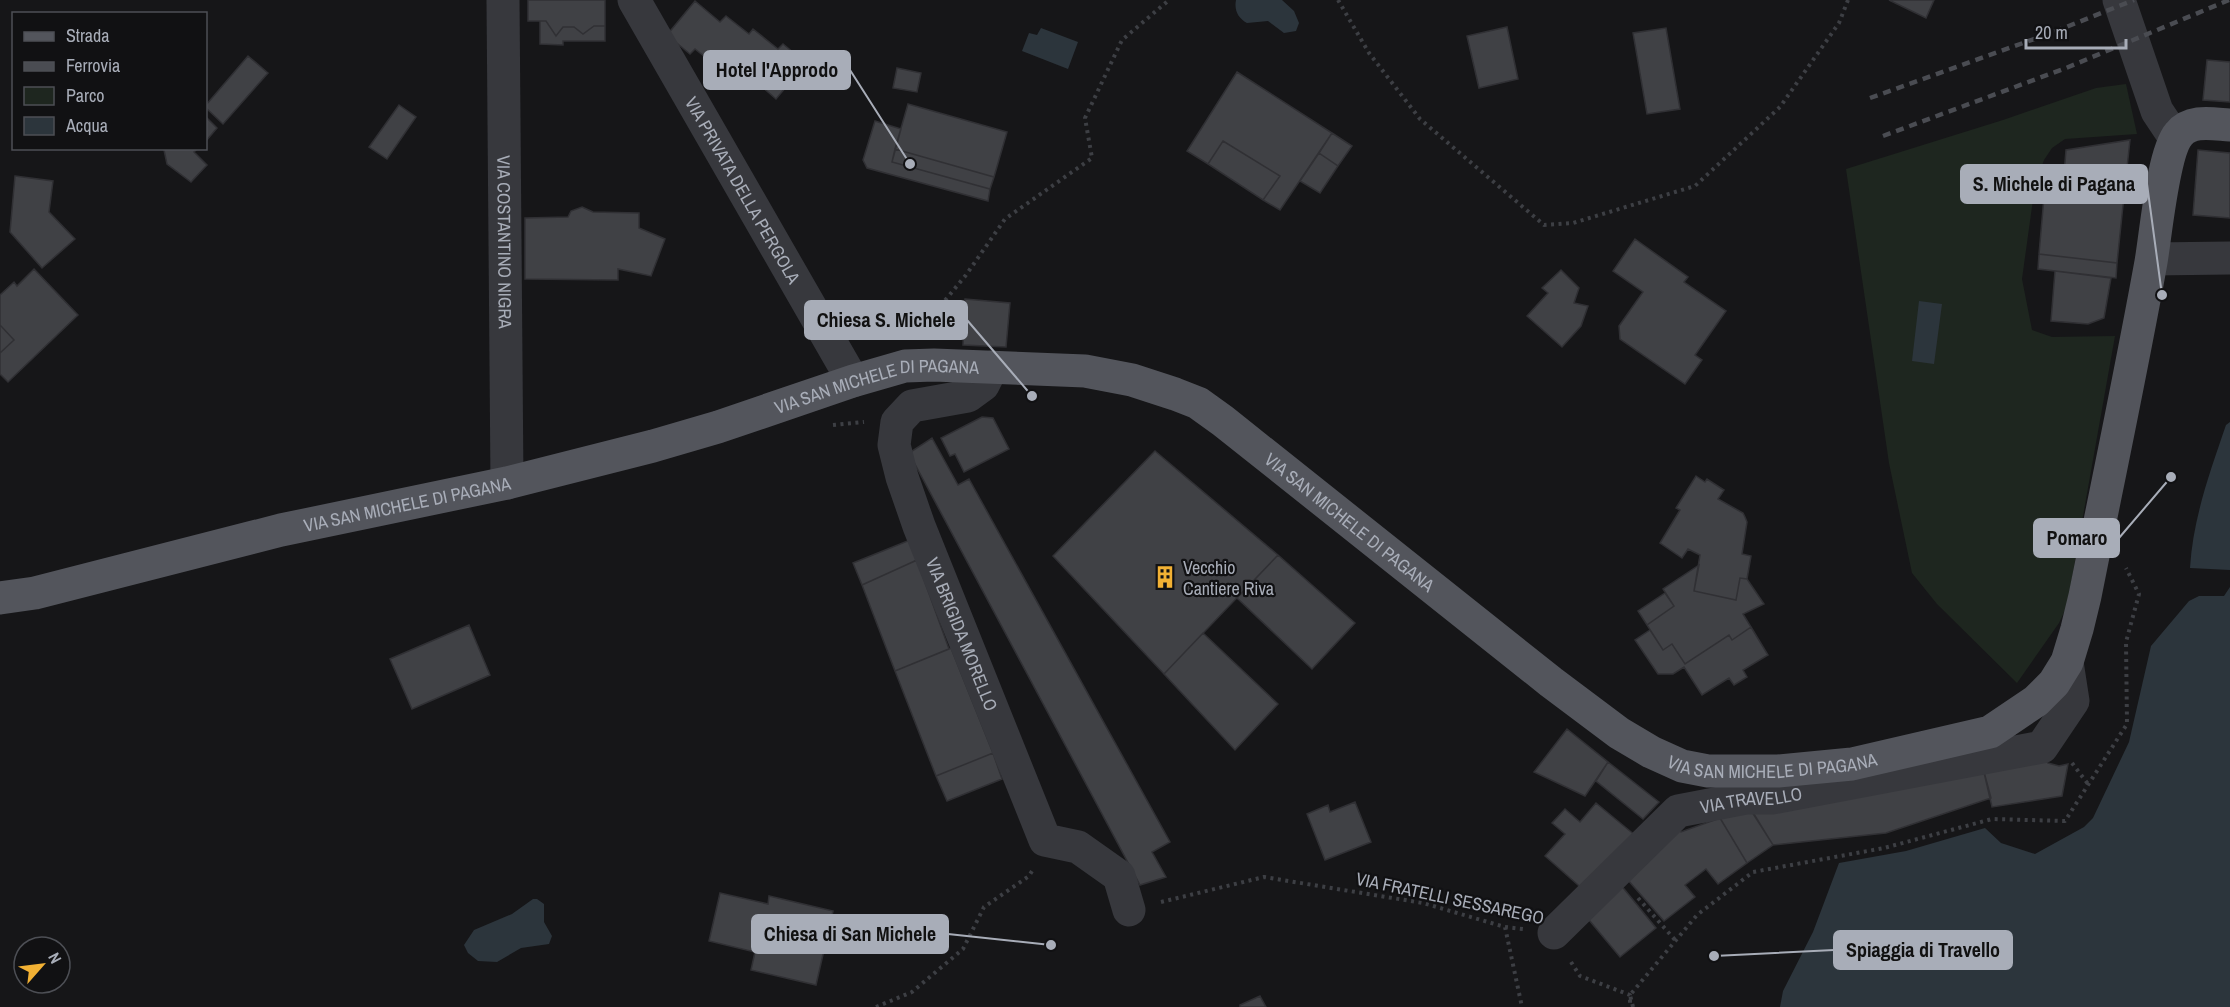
<svg xmlns="http://www.w3.org/2000/svg" width="2230" height="1007" font-family="'Archivo Narrow',sans-serif">
<style>
.green{fill:#1e261f}
.water{fill:#2c353c}
.building{fill:#404145;stroke:#303034;stroke-width:1.5}
.lines{fill:none;stroke-linecap:round;stroke-linejoin:round}
.path{stroke:#3d3f44;stroke-width:4;stroke-dasharray:3 4.5;stroke-linecap:butt}
.minor{stroke:#37383d;stroke-width:33}
.major{stroke:#53555c;stroke-width:33}
.rail{stroke:#4a4c52;stroke-width:4.5;stroke-dasharray:8 6;stroke-linecap:butt}
.labels{text-anchor:middle;dominant-baseline:central;stroke-width:4.5;stroke-linejoin:round;paint-order:stroke}
.street-label{font-size:18px;fill:#a8adb8;stroke:#111113}
.poi-label{font-size:18px;fill:#a8adb8;stroke:#111113;text-anchor:start}
.leader{fill:none;stroke:#a8adb8;stroke-width:2}
.callout-dot{fill:#a8adb8;stroke:#111113;stroke-width:2}
.callout{fill:#a8adb8;stroke:#a8adb8;stroke-width:2}
.callout-label{font-size:20px;text-anchor:middle;font-weight:bold;fill:#111}
</style>
<rect width="100%" height="100%" fill="#161618"/>
<path class="green" d="M 2126,84 L 2137,134 L 2065,139 L 2052,148 L 2044,160 L 2035,185 L 2022,279 L 2032,330 L 2052,337 L 2115,336 L 2067,606 L 2059,623 L 2017,683 L 1937,604 L 1912,573 L 1889,463 L 1846,169 L 2003,120 L 2096,88 Z"/>
<path class="water" d="M 1236,0 L 1282,0 L 1294,11 L 1299,23 L 1296,31 L 1284,33 L 1268,21 L 1247,23 C 1238,18 1234,10 1236,0 Z
M 1041,28 L 1078,42 L 1068,69 L 1022,51 L 1029,33 L 1037,35 Z
M 1919,301 L 1942,304 L 1934,364 L 1912,361 Z
M 2230,422 L 2230,570 L 2190,568 C 2193,518 2210,472 2226,425 Z
M 2230,587 L 2230,1007 L 1780,1007 L 1783,991 L 1813,932 L 1839,863 L 1906,851 L 1985,828 L 2001,843 L 2035,854 L 2084,827 L 2093,818 L 2129,742 L 2151,646 L 2189,601 L 2199,596 L 2224,596 Z
M 533,899 L 537,899 L 544,904 L 544,922 L 552,936 L 549,944 L 521,948 L 497,962 L 478,961 L 468,953 L 464,945 L 474,930 L 512,914 Z"/>
<path class="building" d="M 528,0 L 605,0 L 605,26 L 594,26 L 583,34 L 574,27 L 563,27 L 556,36 L 546,21 L 528,21 Z
M 1889,0 L 1934,0 L 1926,18 Z
M 695,1 L 720,22 L 726,16 L 749,34 L 753,29 L 778,49 L 783,44 L 806,63 L 776,99 L 753,79 L 749,84 L 724,63 L 719,68 L 695,49 L 690,54 L 667,35 Z
M 540,21 L 546,21 L 556,36 L 563,27 L 574,27 L 583,34 L 594,26 L 605,26 L 605,41 L 563,41 L 563,45 L 540,44 Z
M 1507,27 L 1518,79 L 1479,88 L 1467,36 Z
M 1666,28 L 1680,109 L 1647,114 L 1633,33 Z
M 248,56 L 268,73 L 223,124 L 206,108 L 206,105 Z
M 2207,60 L 2230,62 L 2230,102 L 2203,100 Z
M 897,68 L 921,73 L 917,92 L 893,88 Z
M 1237,72 L 1332,133 L 1280,210 L 1263,200 L 1280,176 L 1223,141 L 1208,164 L 1187,151 Z
M 908,104 L 1007,132 L 994,177 L 895,149 Z
M 399,105 L 416,117 L 387,159 L 369,147 Z
M 206,117 L 217,128 L 206,141 Z
M 875,121 L 901,129 L 892,162 L 990,189 L 988,201 L 867,168 L 863,160 Z
M 1332,133 L 1352,146 L 1338,166 L 1319,153 Z
M 2130,140 L 2125,186 L 2082,183 L 2081,200 L 2062,199 L 2066,150 Z
M 1223,141 L 1280,176 L 1263,200 L 1208,164 Z
M 166,148 L 198,148 L 194,152 L 207,165 L 191,182 L 167,164 L 164,150 Z
M 895,149 L 994,177 L 990,189 L 892,162 Z
M 2198,150 L 2230,153 L 2230,218 L 2193,215 Z
M 1319,153 L 1338,166 L 1320,193 L 1300,181 Z
M 15,176 L 53,181 L 49,212 L 75,239 L 42,268 L 10,232 Z
M 2082,183 L 2125,186 L 2117,263 L 2039,254 L 2044,197 L 2081,200 Z
M 582,207 L 593,212 L 639,213 L 639,228 L 665,239 L 651,276 L 618,269 L 618,280 L 525,279 L 525,218 L 568,217 L 571,211 Z
M 1635,239 L 1688,277 L 1684,282 L 1726,311 L 1695,355 L 1702,360 L 1685,384 L 1620,339 L 1619,326 L 1643,292 L 1613,271 Z
M 2039,254 L 2117,263 L 2116,278 L 2038,269 Z
M 34,269 L 78,315 L 8,382 L 0,374 L 0,353 L 14,340 L 0,325 L 0,295 L 14,282 L 17,286 Z
M 1561,270 L 1579,288 L 1574,303 L 1588,306 L 1581,326 L 1562,347 L 1527,316 L 1548,293 L 1542,288 Z
M 2055,271 L 2111,278 L 2104,318 L 2088,324 L 2051,321 Z
M 965,299 L 1010,303 L 1006,347 L 963,345 Z
M 0,325 L 14,340 L 0,353 Z
M 982,417 L 993,418 L 1009,449 L 964,472 L 955,454 L 950,456 L 941,438 Z
M 932,438 L 958,485 L 969,479 L 1170,842 L 1152,852 L 1166,877 L 1140,885 L 909,453 Z
M 1155,451 L 1278,555 L 1164,674 L 1053,556 Z
M 1696,476 L 1705,482 L 1707,479 L 1724,490 L 1718,499 L 1743,513 L 1745,517 L 1747,522 L 1742,554 L 1751,556 L 1747,579 L 1740,578 L 1736,600 L 1694,591 L 1700,555 L 1688,549 L 1682,558 L 1660,543 L 1680,510 L 1676,508 Z
M 910,540 L 917,560 L 862,585 L 853,563 Z
M 1278,555 L 1355,623 L 1312,669 L 1237,598 Z
M 917,560 L 949,649 L 895,671 L 862,585 Z
M 1699,565 L 1694,591 L 1736,600 L 1740,578 L 1747,579 L 1764,604 L 1743,614 L 1751,627 L 1732,640 L 1729,635 L 1685,664 L 1672,644 L 1663,650 L 1647,625 L 1674,606 L 1663,589 Z
M 1665,593 L 1674,606 L 1647,625 L 1638,611 Z
M 469,625 L 490,675 L 412,709 L 390,659 Z
M 1751,627 L 1768,655 L 1743,670 L 1747,677 L 1734,685 L 1729,678 L 1702,695 L 1684,667 L 1673,674 L 1658,674 L 1635,640 L 1650,630 L 1663,650 L 1672,644 L 1685,664 L 1729,635 L 1732,640 Z
M 1203,633 L 1278,704 L 1235,750 L 1164,674 Z
M 951,648 L 993,753 L 936,776 L 895,671 Z
M 1567,729 L 1608,762 L 1585,796 L 1534,772 Z
M 993,753 L 1002,779 L 947,801 L 936,776 Z
M 2040,756 L 2048,763 L 2059,766 L 2068,764 L 2062,796 L 1992,807 L 1983,768 Z
M 1608,762 L 1659,802 L 1643,819 L 1596,781 Z
M 1983,768 L 1991,798 L 1886,833 L 1773,845 L 1752,812 Z
M 1355,802 L 1371,842 L 1325,860 L 1307,814 L 1328,805 L 1330,812 Z
M 1596,803 L 1636,836 L 1586,892 L 1545,856 L 1565,834 L 1552,823 L 1565,809 L 1580,822 Z
M 1749,806 L 1773,845 L 1747,863 L 1720,818 Z
M 1720,818 L 1747,863 L 1718,884 L 1706,869 L 1685,885 L 1695,897 L 1664,921 L 1627,879 L 1678,829 L 1681,832 Z
M 1620,884 L 1656,928 L 1620,957 L 1584,914 Z
M 720,893 L 768,904 L 769,896 L 833,911 L 816,985 L 751,970 L 755,952 L 709,941 Z
M 1260,996 L 1266,1007 L 1240,1007 L 1240,1005 Z"/>
<g class="lines">
<path class="path" d="M 1338,0 L 1369,53 L 1420,119 L 1544,225 L 1573,223 L 1695,186 L 1780,107 L 1839,23 L 1848,0
M 933,333 L 932,316 L 966,275 L 1005,219 L 1092,158 L 1085,118 L 1122,40 L 1169,0
M 833,425 L 864,422
M 2072,763 L 2088,784
M 1638,898 L 1676,941
M 1161,902 L 1264,877 L 1423,903 L 1505,927 L 1523,929
M 1505,927 L 1522,1007
M 1571,962 L 1580,976 L 1630,995 L 1630,1007
M 876,1007 L 912,992 L 963,949 L 984,907 L 1029,876 L 1032,871
M 1633,1007 L 1630,995 L 1697,915 L 1753,872 L 1884,848 L 1992,819 L 2065,821 L 2127,724 L 2126,642 L 2139,594 L 2126,568"/>
<g class="minor">
<path id="s1" d="M 503,0 L 507,483"/>
<path id="s2" d="M 634,0 L 853,381"/>
<path d="M 2119,0 L 2157,111 L 2175,138"/>
<path d="M 2152,259 L 2230,258"/>
<path id="s3" d="M 992,367 L 983,385 L 968,396 L 912,406 L 897,422 L 894,445 L 902,477 L 919,526 L 1045,840 L 1078,847 L 1119,876 L 1129,910"/>
<path id="s4" d="M 1554,933 L 1678,811 L 1746,798 L 1772,798 L 2042,747 L 2073,701 L 2067,662"/>
</g>
<path class="major" id="s5" d="M 0,598 L 35,593 L 281,530 L 507,483 L 653,446 L 718,427 L 853,381 L 905,366 L 934,365 L 1085,371 L 1132,380 L 1175,394 L 1198,403 L 1223,421 L 1551,682 L 1619,733 L 1651,752 L 1682,766 L 1708,771 L 1778,771 L 1852,764 L 1990,732 L 2036,701 L 2054,683 L 2067,662 L 2077,629 L 2085,596 C 2107,485 2131,373 2151,262 C 2156,233 2163,152 2179,134 C 2191,119 2213,124 2230,125"/>
<path class="rail" d="M 1870,98 L 2051,33 L 2134,0
M 1883,136 L 2066,68 L 2229,0"/>
</g>
<defs>
<g id="building-bare" transform="scale(1.8)"><path d="M-4-6H4V6H1V3H-1V6H-4ZM-2.5-4.3h1.7v1.8h-1.7ZM.8-4.3h1.7v1.8H.8ZM-2.5-1h1.7V.8h-1.7ZM.8-1h1.7V.8H.8Z" fill="#f2b134" stroke="#111113" stroke-width="2.5" paint-order="stroke"/></g>
</defs>
<g fill-rule="evenodd">
<use href="#building-bare" x="1165" y="577"/>
</g>
<g class="labels">
<g class="street-label">
<text stroke="none"><textPath href="#s2" startOffset="219">VIA PRIVATA DELLA PERGOLA</textPath></text>
<text stroke="none"><textPath href="#s1" startOffset="242">VIA COSTANTINO NIGRA</textPath></text>
<text stroke="none"><textPath href="#s5" startOffset="904">VIA SAN MICHELE DI PAGANA</textPath></text>
<text stroke="none"><textPath href="#s5" startOffset="418">VIA SAN MICHELE DI PAGANA</textPath></text>
<text stroke="none"><textPath href="#s5" startOffset="1426">VIA SAN MICHELE DI PAGANA</textPath></text>
<text stroke="none"><textPath href="#s3" startOffset="342">VIA BRIGIDA MORELLO</textPath></text>
<text stroke="none"><textPath href="#s5" startOffset="1930">VIA SAN MICHELE DI PAGANA</textPath></text>
<text stroke="none"><textPath href="#s4" startOffset="248">VIA TRAVELLO</textPath></text>
<text transform="translate(1450 898) rotate(12)">VIA FRATELLI SESSAREGO</text>
</g>
<g class="poi-label">
<text x="1183" y="567">Vecchio<tspan x="1183" dy="21">Cantiere Riva</tspan></text>
</g>
</g>
<path class="leader" d="M910 164L850 70M2162 295L2147 184M1032 396L967 320M2171 477L2119 538M1051 945L948 934M1714 956L1834 950"/>
<g class="callout-dot">
<circle cx="910" cy="164" r="6"/>
<circle cx="2162" cy="295" r="6"/>
<circle cx="1032" cy="396" r="6"/>
<circle cx="2171" cy="477" r="6"/>
<circle cx="1051" cy="945" r="6"/>
<circle cx="1714" cy="956" r="6"/>
</g>
<g class="callout">
<rect x="704" y="51" width="146" height="38" rx="6"/>
<rect x="1961" y="165" width="186" height="38" rx="6"/>
<rect x="805" y="301" width="162" height="38" rx="6"/>
<rect x="2034" y="519" width="85" height="38" rx="6"/>
<rect x="752" y="915" width="196" height="38" rx="6"/>
<rect x="1834" y="931" width="178" height="38" rx="6"/>
</g>
<g class="callout-label">
<text x="777" y="77">Hotel l'Approdo</text>
<text x="2054" y="191">S. Michele di Pagana</text>
<text x="886" y="327">Chiesa S. Michele</text>
<text x="2077" y="545">Pomaro</text>
<text x="850" y="941">Chiesa di San Michele</text>
<text x="1923" y="957">Spiaggia di Travello</text>
</g>
<rect x="12" y="12" width="195" height="138" fill="#111113" stroke="#4d4f55" stroke-width="1.5"/>
<rect x="24" y="32" width="30" height="9" fill="#53555c" stroke="#4d4f55" stroke-width="1.5"/>
<text x="66" y="42" font-size="18" fill="#a8adb8">Strada</text>
<rect x="24" y="62" width="30" height="9" fill="#4a4c52" stroke="#4d4f55" stroke-width="1.5"/>
<text x="66" y="72" font-size="18" fill="#a8adb8">Ferrovia</text>
<rect x="24" y="87" width="30" height="18" fill="#1e261f" stroke="#4d4f55" stroke-width="1.5"/>
<text x="66" y="102" font-size="18" fill="#a8adb8">Parco</text>
<rect x="24" y="117" width="30" height="18" fill="#2c353c" stroke="#4d4f55" stroke-width="1.5"/>
<text x="66" y="132" font-size="18" fill="#a8adb8">Acqua</text>
<g transform="translate(42 965) rotate(62)"><circle r="28" fill="#111113" stroke="#4d4f55" stroke-width="1.5"/>
<path d="M0-4.5L10 22L0 15L-10 22Z" fill="#f2b134"/>
<text y="-9" font-size="16" font-weight="bold" text-anchor="middle" fill="#a8adb8">N</text>
</g>
<path d="M2026 39v9h100v-9" fill="none" stroke="#a8adb8" stroke-width="3"/>
<text x="2035" y="39" font-size="18" fill="#a8adb8" stroke="#111113" stroke-width="4.5" paint-order="stroke">20 m</text>
</svg>
